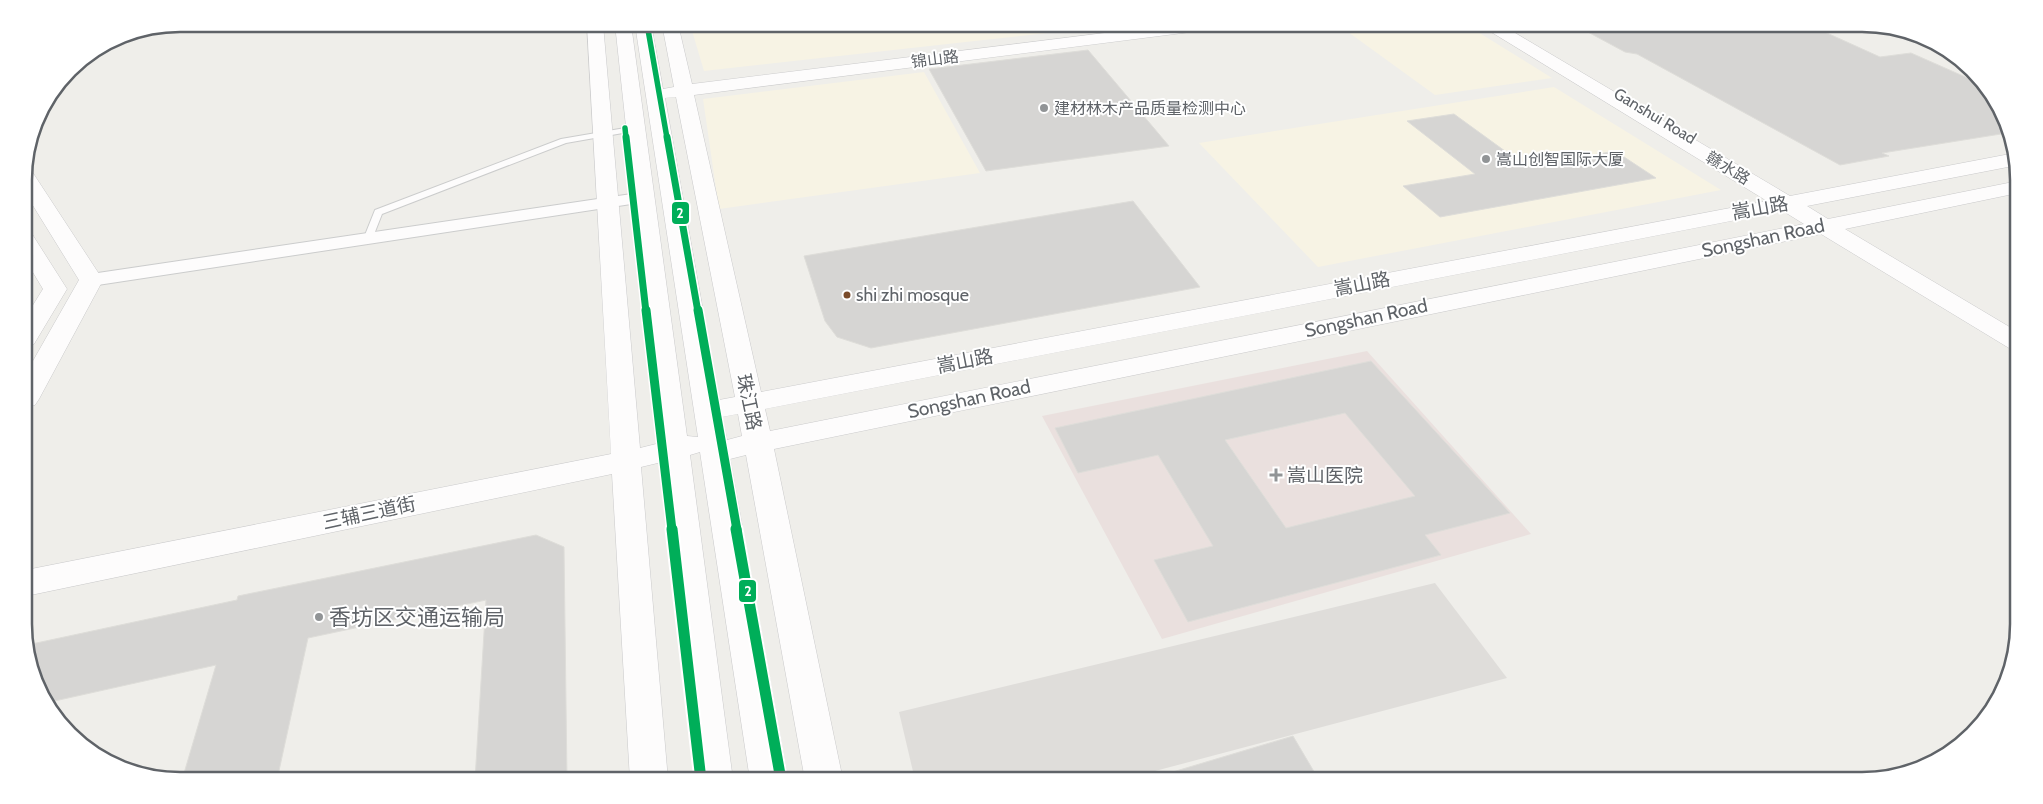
<svg xmlns="http://www.w3.org/2000/svg" width="2043" height="804" font-family="Cabin,'Noto Sans SC',sans-serif">
<style>
.commercial{fill:#f7f3e4}
.industrial{fill:#dfddda}
.medical{fill:#eae0de}
.building{fill:#d6d5d3;stroke:#deddd9;fill-rule:evenodd}
.lines{fill:none;stroke-linecap:round;stroke-linejoin:round}
.lane-casing{stroke:#cbcccc;stroke-width:2}
.street-casing{stroke:#cbcccc;stroke-width:2}
.secondary-casing{stroke:#cacacb;stroke-width:1}
.lane{fill:#fdfcfc;fill-rule:evenodd}
.street{fill:#fdfcfc;fill-rule:evenodd}
.secondary{fill:#fdfcfc;fill-rule:evenodd}
.metro-1-far3-casing{stroke:#fff;stroke-width:8}
.metro-1-far2-casing{stroke:#fff;stroke-width:10}
.metro-1-far1-casing{stroke:#fff;stroke-width:12}
.metro-1-casing{stroke:#fff;stroke-width:15}
.metro-1-far3{stroke:#00ae59;stroke-width:5.5}
.metro-1-far2{stroke:#00ae59;stroke-width:7}
.metro-1-far1{stroke:#00ae59;stroke-width:9}
.metro-1{stroke:#00ae59;stroke-width:11}
.poi-dot{fill:#919496;stroke:#fff;stroke-width:2}
.bus-dot{fill:#7a4b2a;stroke:#fff;stroke-width:2}
.labels{text-anchor:middle;dominant-baseline:central;stroke-width:4;stroke-linejoin:round;paint-order:stroke}
.far-street-label{font-size:16px;fill:#5f6368;stroke:#fff}
.far-poi-label{font-size:16px;fill:#5f6368;stroke:#fff;text-anchor:start}
.bus-label{font-size:18px;fill:#5f6368;stroke:#fff;text-anchor:start}
.street-label{font-size:19px;fill:#5f6368;stroke:#fff}
.poi-label{font-size:19px;fill:#5f6368;stroke:#fff;text-anchor:start}
.near-poi-label{font-size:22px;fill:#5f6368;stroke:#fff;text-anchor:start}
.rim{fill:none;stroke:#5f6368;stroke-width:2.5}
.line-badge{stroke:#fff;stroke-width:2}
.badge-label{font-size:14px;text-anchor:middle;font-weight:bold;fill:#fff}
</style>
<rect width="100%" height="100%" fill="#efeeea"/>
<path class="commercial" d="M 690,24 L 1128,24 L 704,71 Z
M 1337,24 L 1465,24 L 1552,78 L 1435,95 Z
M 924,72 L 980,173 L 719,209 L 703,99 Z
M 1554,87 L 1721,190 L 1318,267 L 1199,143 Z"/>
<path class="industrial" d="M 1435,583 L 1507,678 L 1121,780 L 915,780 L 899,712 Z"/>
<path class="medical" d="M 1367,351 L 1531,534 L 1162,639 L 1042,416 Z"/>
<path class="building" d="M 1573,24 L 1627,24 L 1643,32 L 1701,24 L 1807,24 L 1880,57 L 1911,53 L 1988,87 L 2007,133 L 1882,153 L 1889,156 L 1840,165 L 1637,54 L 1625,52 Z
M 1088,50 L 1169,146 L 986,171 L 929,69 Z
M 1454,114 L 1527,167 L 1615,151 L 1656,178 L 1440,217 L 1403,186 L 1475,174 L 1407,121 Z
M 1133,201 L 1200,287 L 871,348 L 837,337 L 825,321 L 804,256 Z
M 1371,361 L 1510,513 L 1425,535 L 1441,555 L 1188,622 L 1154,560 L 1213,546 L 1158,455 L 1078,473 L 1055,428 ZM 1345,413 L 1415,496 L 1286,528 L 1225,440 Z
M 536,535 L 564,547 L 567,780 L 475,780 L 486,600 L 308,638 L 277,780 L 182,780 L 216,665 L 50,702 L 27,654 L 27,645 L 237,600 L 238,596 Z
M 1293,736 L 1319,780 L 1167,780 L 1166,774 Z"/>
<g class="lines">
<g class="lane-casing">
<path id="lane" d="M 637,126 L 640,126 L 640,130 L 566,143 L 382,214 L 371,242 L 365,242 L 363,240 L 375,210 L 561,139 Z"/>
</g>
<g class="street-casing">
<path id="street" d="M 645,192 L 651,193 L 653,197 L 651,201 L 91,286 L 84,284 L 82,280 L 84,276 L 91,274 Z"/>
</g>
<g class="secondary-casing">
<path id="secondary" d="M 587,24 L 603,24 L 640,448 L 660,443 L 615,24 L 631,24 L 687,436 L 698,437 L 635,24 L 651,24 L 663,89 L 674,87 L 662,24 L 678,24 L 692,84 L 1177,24 L 1222,24 L 1220,27 L 1214,29 L 694,95 L 761,392 L 1767,201 L 1483,27 L 1481,24 L 1500,24 L 1790,196 L 2015,153 L 2018,165 L 1807,206 L 1828,219 L 2018,181 L 2018,193 L 1845,229 L 2018,332 L 2018,351 L 2009,348 L 1821,234 L 774,449 L 843,780 L 805,780 L 746,455 L 730,459 L 788,780 L 750,780 L 700,452 L 690,455 L 733,780 L 695,780 L 662,462 L 641,467 L 668,780 L 630,780 L 612,474 L 26,596 L 26,570 L 611,454 ZM 676,97 L 735,397 L 719,400 L 665,98 ZM 1783,211 L 1804,224 L 770,431 L 765,409 ZM 738,414 L 742,436 L 727,440 L 722,417 Z
M 25,168 L 31,170 L 103,280 L 39,399 L 35,405 L 25,408 L 25,375 L 79,280 L 24,191 Z
M 24,232 L 32,234 L 67,289 L 34,344 L 25,347 L 25,318 L 43,289 L 25,259 Z"/>
</g>
<use href="#lane" class="lane"/>
<use href="#street" class="street"/>
<use href="#secondary" class="secondary"/>
<g class="metro-1-far3-casing">
<path id="metro-1-far3" d="M 647,24 L 667,138
M 625,128 L 626,138"/>
</g>
<g class="metro-1-far2-casing">
<path id="metro-1-far2" d="M 626,137 L 646,312
M 667,137 L 698,312"/>
</g>
<g class="metro-1-far1-casing">
<path id="metro-1-far1" d="M 646,310 L 672,530
M 698,310 L 737,530"/>
</g>
<g class="metro-1-casing">
<path id="metro-1" d="M 672,529 L 701,780
M 736,529 L 781,780"/>
</g>
<use href="#metro-1-far3" class="metro-1-far3"/>
<use href="#metro-1-far2" class="metro-1-far2"/>
<use href="#metro-1-far1" class="metro-1-far1"/>
<use href="#metro-1" class="metro-1"/>
</g>
<g class="poi-dot">
<circle cx="1044" cy="108" r="5"/>
<circle cx="1486" cy="159" r="5"/>
<path d="M1273.5 467.5h5v5h5v5h-5v5h-5v-5h-5v-5h5z"/>
<circle cx="319" cy="617" r="5"/>
</g>
<circle class="bus-dot" cx="847" cy="295" r="4.5"/>
<g class="labels">
<g class="far-street-label">
<text transform="translate(935 59) rotate(-7)">锦山路</text>
<text transform="translate(1655 116) rotate(31)">Ganshui Road</text>
<text transform="translate(1728 168) rotate(31)">赣水路</text>
</g>
<g class="far-poi-label">
<text x="1054" y="108">建材林木产品质量检测中心</text>
<text x="1496" y="159">嵩山创智国际大厦</text>
</g>
<g class="bus-label">
<text x="856" y="295">shi zhi mosque</text>
</g>
<g class="street-label">
<text transform="translate(1760 208) rotate(-10)">嵩山路</text>
<text transform="translate(1763 238) rotate(-12)">Songshan Road</text>
<text transform="translate(1362 284) rotate(-11)">嵩山路</text>
<text transform="translate(1366 318) rotate(-12)">Songshan Road</text>
<text transform="translate(965 361) rotate(-11)">嵩山路</text>
<text transform="translate(969 399) rotate(-12)">Songshan Road</text>
<text transform="translate(749 402) rotate(78)">珠江路</text>
<text transform="translate(369 513) rotate(-12)">三辅三道街</text>
</g>
<g class="poi-label">
<text x="1287" y="475">嵩山医院</text>
</g>
<g class="near-poi-label">
<text x="329" y="617">香坊区交通运输局</text>
</g>
</g>
<path d="M0 0H2043V804H0ZM180 32H1862A148 148 0 0 1 2010 180V624A148 148 0 0 1 1862 772H180A148 148 0 0 1 32 624V180A148 148 0 0 1 180 32Z" fill="#fff" fill-rule="evenodd"/>
<path class="rim" d="M180 32H1862A148 148 0 0 1 2010 180V624A148 148 0 0 1 1862 772H180A148 148 0 0 1 32 624V180A148 148 0 0 1 180 32Z"/>
<g class="line-badge">
<rect x="671" y="201" width="19" height="24" rx="5" fill="#00ae59"/>
<rect x="738" y="579" width="19" height="24" rx="5" fill="#00ae59"/>
</g>
<g class="badge-label">
<text x="680" y="218">2</text>
<text x="748" y="596">2</text>
</g>
</svg>
